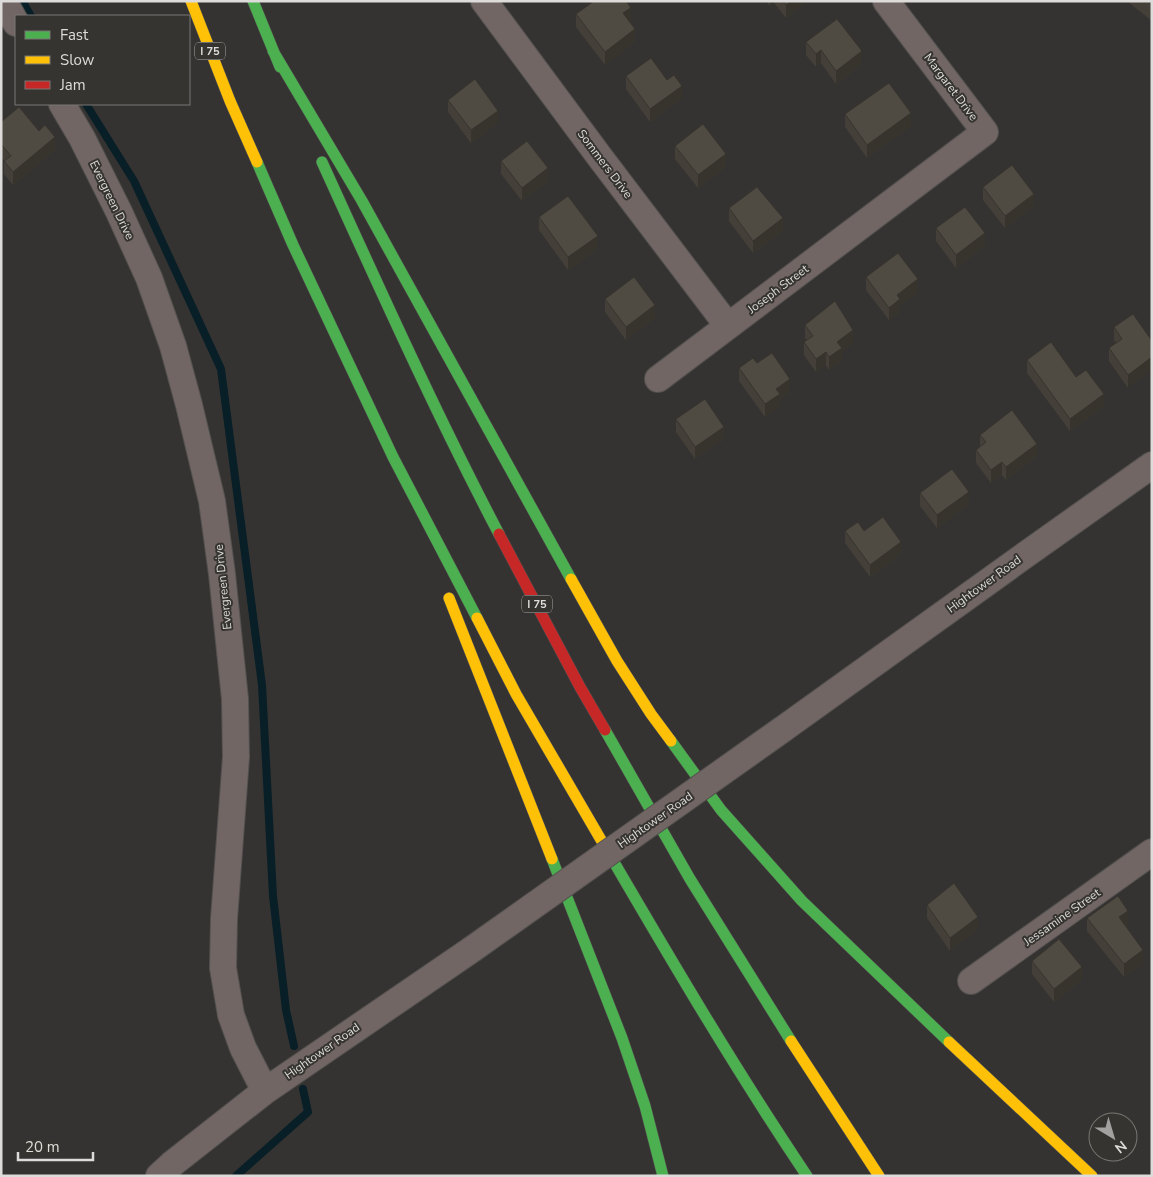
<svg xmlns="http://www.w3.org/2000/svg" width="1153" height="1177" font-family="'Nunito Sans',sans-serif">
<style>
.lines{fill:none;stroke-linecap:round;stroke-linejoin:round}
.stream{stroke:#081f27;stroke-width:8}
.street-casing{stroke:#535150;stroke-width:28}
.fast-casing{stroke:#535150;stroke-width:12}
.slow-casing{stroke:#535150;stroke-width:12}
.jam-casing{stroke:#535150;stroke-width:12}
.street{stroke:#716664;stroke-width:26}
.fast{stroke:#4caf50;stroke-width:11}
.slow{stroke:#ffc107;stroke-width:11}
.jam{stroke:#c62828;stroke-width:11}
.street-bridge-casing{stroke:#535150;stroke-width:28;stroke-linecap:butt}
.street-bridge{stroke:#716664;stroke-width:26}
.wall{fill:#444039}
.shaded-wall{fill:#37342e}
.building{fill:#4f4a42;stroke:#37342e}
.labels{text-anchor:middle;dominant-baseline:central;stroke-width:4;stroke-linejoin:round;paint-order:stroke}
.shield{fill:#363430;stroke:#acaaa7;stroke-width:1}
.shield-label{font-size:11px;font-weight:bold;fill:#dedcda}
.street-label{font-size:12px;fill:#dedcda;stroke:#363430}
</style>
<rect width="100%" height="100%" fill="#353331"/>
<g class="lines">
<path class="stream" d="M 23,1 L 25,6 L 31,16
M 86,104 L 134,181 L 221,369 L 262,685 L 273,896 L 286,1010 L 294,1046
M 236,1176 L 308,1112 L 303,1089"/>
<g class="street-casing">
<path id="street" d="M 4,1 L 16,23
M 484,1 L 599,156 L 728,326
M 62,104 L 82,138 L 119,212 L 149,278 L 173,346 L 189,405 L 212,501 L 222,574 L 235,699 L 236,757 L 224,919 L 223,968 L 231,1015 L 243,1048 L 265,1091
M 658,379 L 985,132 L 886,1
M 783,729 L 1021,558 L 1152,465
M 971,981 L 1152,852
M 159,1176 L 172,1164 L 265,1091 L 471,950"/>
</g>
<g class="fast-casing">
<path id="fast" d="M 253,1 L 280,67
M 273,51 L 362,201 L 571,579
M 257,162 L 293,245 L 393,457 L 477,618
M 322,162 C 379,287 435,412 499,534
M 605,730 L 690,879 L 791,1041
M 671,741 L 721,810 L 802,901 L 949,1042
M 611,857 C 674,965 737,1072 807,1176
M 552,859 L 622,1038 L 645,1106 L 663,1176"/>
</g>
<g class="slow-casing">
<path id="slow" d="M 191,1 L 230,101 L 257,162
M 571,579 L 617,661 L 651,714 L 671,741
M 449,598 L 552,859
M 477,618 L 516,694 L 611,857
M 791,1041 L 879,1176
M 949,1042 L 1092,1176"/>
</g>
<g class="jam-casing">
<path id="jam" d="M 499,534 L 580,687 L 605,730"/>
</g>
<use href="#street" class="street"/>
<use href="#fast" class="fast"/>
<use href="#slow" class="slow"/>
<use href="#jam" class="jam"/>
<g class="street-bridge-casing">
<path id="street-bridge" d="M 471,950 L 783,729"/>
</g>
<use href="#street-bridge" class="street-bridge"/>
</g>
<path class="wall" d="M 766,1 L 808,1 L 786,18 L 774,3 L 770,6 Z
M 1127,1 L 1152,1 L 1152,21 Z
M 576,14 L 631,21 L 629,22 L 635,42 L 605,65 L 576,27 Z
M 806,42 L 862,64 L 836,84 L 821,63 L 816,67 L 806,55 Z
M 626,76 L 667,80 L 682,98 L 650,122 L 626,89 Z
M 448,100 L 498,123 L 471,143 L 448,112 Z
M 845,114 L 911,126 L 867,158 L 845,127 Z
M 1,122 L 55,150 L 13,185 L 4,174 L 4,161 L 1,157 Z
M 675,146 L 726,167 L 698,188 L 675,159 Z
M 501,161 L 548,181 L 522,201 L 501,174 Z
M 983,187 L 1034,206 L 1005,228 L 983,200 Z
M 729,208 L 783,231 L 753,253 L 729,221 Z
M 539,217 L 598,249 L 568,270 L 539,230 Z
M 936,228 L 985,246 L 956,268 L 936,241 Z
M 866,277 L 918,292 L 900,306 L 900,312 L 889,320 L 866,290 Z
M 605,299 L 655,318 L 626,340 L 605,312 Z
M 1133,314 L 1128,388 L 1109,361 L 1109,348 L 1116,343 L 1114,340 L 1114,327 Z
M 805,325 L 853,343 L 842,351 L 842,361 L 829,370 L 826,365 L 816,372 L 804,355 L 804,342 L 807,340 L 805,338 Z
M 1027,360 L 1104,407 L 1070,431 L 1027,373 Z
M 757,363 L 790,392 L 780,399 L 780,407 L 765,417 L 739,381 L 739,368 Z
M 676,419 L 724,439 L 695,459 L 676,432 Z
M 980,435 L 1037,456 L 1006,480 L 1002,475 L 991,483 L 976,463 L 976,450 L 980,447 Z
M 920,493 L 969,505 L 937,528 L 920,506 Z
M 845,531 L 901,555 L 870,577 L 845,543 Z
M 927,905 L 978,929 L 950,951 L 927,918 Z
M 1087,918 L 1128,924 L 1126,926 L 1143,963 L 1124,977 L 1087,931 Z
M 1032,961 L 1082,980 L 1054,1002 L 1032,974 Z"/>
<path class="shaded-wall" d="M 770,1 L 774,1 L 774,3 L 770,6 Z
M 791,1 L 808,1 L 786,18 L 786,5 Z
M 631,8 L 631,21 L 623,26 L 623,13 Z
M 635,29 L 635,42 L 605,65 L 605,52 Z
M 821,50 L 821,63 L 816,67 L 816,54 Z
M 862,51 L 862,64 L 836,84 L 836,71 Z
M 682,86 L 682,98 L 650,122 L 650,109 Z
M 498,111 L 498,123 L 471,143 L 471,130 Z
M 911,113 L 911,126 L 867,158 L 867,145 Z
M 55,137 L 55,150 L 13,185 L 13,172 Z
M 726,154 L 726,167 L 698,188 L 698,175 Z
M 548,168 L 548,181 L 522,201 L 522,188 Z
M 1034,194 L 1034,206 L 1005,228 L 1005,216 Z
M 783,218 L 783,231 L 753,253 L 753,241 Z
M 985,233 L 985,246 L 956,268 L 956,255 Z
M 598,236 L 598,249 L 568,270 L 568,257 Z
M 918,279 L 918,292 L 900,306 L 900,312 L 889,320 L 889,308 L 897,295 Z
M 655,305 L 655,318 L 626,340 L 626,327 Z
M 853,330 L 853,343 L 842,351 L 842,361 L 829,370 L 829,357 L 837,342 Z
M 826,352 L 826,365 L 816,372 L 816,359 Z
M 1152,357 L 1152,370 L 1128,388 L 1128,375 Z
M 790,379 L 790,392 L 780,399 L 780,407 L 765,417 L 765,404 L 776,389 Z
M 1104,394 L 1104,407 L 1070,431 L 1070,419 Z
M 724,427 L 724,439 L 695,459 L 695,447 Z
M 1037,444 L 1037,456 L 1006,480 L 1006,467 Z
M 1002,462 L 1002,475 L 991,483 L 991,470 Z
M 969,492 L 969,505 L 937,528 L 937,515 Z
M 901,542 L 901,555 L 870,577 L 870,565 Z
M 1128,911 L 1128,924 L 1119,930 L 1119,917 Z
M 978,917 L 978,929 L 950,951 L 950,938 Z
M 1143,950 L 1143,963 L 1124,977 L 1124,964 Z
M 1082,967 L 1082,980 L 1054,1002 L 1054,989 Z"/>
<path class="building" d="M 594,1 L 626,1 L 631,8 L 623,13 L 635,29 L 605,52 L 576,14 Z
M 783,1 L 791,1 L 786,5 Z
M 837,19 L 862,51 L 836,71 L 821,50 L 816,54 L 806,42 Z
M 651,58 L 667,80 L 674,75 L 682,86 L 650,109 L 626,76 Z
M 475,79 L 498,111 L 471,130 L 448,100 Z
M 889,83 L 911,113 L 867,145 L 845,114 Z
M 19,107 L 39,131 L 45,125 L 55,137 L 13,172 L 4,161 L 11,156 L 1,144 L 1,122 Z
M 703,124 L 726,154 L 698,175 L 675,146 Z
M 527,141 L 548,168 L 522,188 L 501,161 Z
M 1012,165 L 1034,194 L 1005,216 L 983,187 Z
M 757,187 L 783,218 L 753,241 L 729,208 Z
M 568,196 L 598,236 L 568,257 L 539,217 Z
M 965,207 L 985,233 L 956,255 L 936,228 Z
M 898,253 L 918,279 L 897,295 L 900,299 L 889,308 L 866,277 Z
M 634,277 L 655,305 L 626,327 L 605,299 Z
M 835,301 L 853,330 L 837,342 L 842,348 L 829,357 L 826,352 L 816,359 L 804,342 L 813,336 L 805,325 Z
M 1133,314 L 1152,341 L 1152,357 L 1128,375 L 1109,348 L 1122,339 L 1114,327 Z
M 1051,342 L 1076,377 L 1086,370 L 1104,394 L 1070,419 L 1027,360 Z
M 772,353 L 790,379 L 776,389 L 780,394 L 765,404 L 739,368 L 753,358 L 757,363 Z
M 705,399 L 724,427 L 695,447 L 676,419 Z
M 1012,410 L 1037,444 L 1006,467 L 1002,462 L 991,470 L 976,450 L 986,442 L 980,435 Z
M 952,469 L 969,492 L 937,515 L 920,493 Z
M 883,517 L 901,542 L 870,565 L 845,531 L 858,522 L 864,531 Z
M 954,883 L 978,917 L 950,938 L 927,905 Z
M 1118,896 L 1128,911 L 1119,917 L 1143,950 L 1124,964 L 1087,918 Z
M 1059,939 L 1082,967 L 1054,989 L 1032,961 Z"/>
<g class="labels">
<g class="shield">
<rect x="195" y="42.5" width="30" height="17" rx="4"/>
<rect x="522" y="595.5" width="30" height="17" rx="4"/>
</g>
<g class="shield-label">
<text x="210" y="51">I 75</text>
<text x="537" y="604">I 75</text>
</g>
<g class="street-label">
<text transform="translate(951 87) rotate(53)">Margaret Drive</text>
<text transform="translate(605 164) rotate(53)">Sommers Drive</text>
<text transform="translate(112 200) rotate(64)">Evergreen Drive</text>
<text transform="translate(778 289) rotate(-37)">Joseph Street</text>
<text transform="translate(984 584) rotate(-36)">Hightower Road</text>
<text transform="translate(223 587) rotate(-96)">Evergreen Drive</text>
<text transform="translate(655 820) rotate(-35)">Hightower Road</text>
<text transform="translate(1062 917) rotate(-35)">Jessamine Street</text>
<text transform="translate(322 1051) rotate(-35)">Hightower Road</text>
</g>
</g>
<rect width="1153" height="1177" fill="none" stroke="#dedcda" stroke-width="5"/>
<rect x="15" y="15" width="175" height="90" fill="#363430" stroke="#797774"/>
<rect x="25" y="31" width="25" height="8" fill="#4caf50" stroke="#797774"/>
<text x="60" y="40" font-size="15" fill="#dedcda">Fast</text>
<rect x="25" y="56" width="25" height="8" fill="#ffc107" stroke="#797774"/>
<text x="60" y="65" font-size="15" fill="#dedcda">Slow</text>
<rect x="25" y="81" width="25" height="8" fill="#c62828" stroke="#797774"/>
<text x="60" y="90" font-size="15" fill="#dedcda">Jam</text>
<g transform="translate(1113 1137) rotate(142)"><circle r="24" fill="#363430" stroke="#797774"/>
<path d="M0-4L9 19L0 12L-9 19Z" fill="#a3a19f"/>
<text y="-8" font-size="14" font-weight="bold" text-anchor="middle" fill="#dedcda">N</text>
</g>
<path d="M18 1152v8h75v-8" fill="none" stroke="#dedcda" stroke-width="2.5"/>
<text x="25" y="1152" font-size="15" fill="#dedcda" stroke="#363430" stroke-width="4" paint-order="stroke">20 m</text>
</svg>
